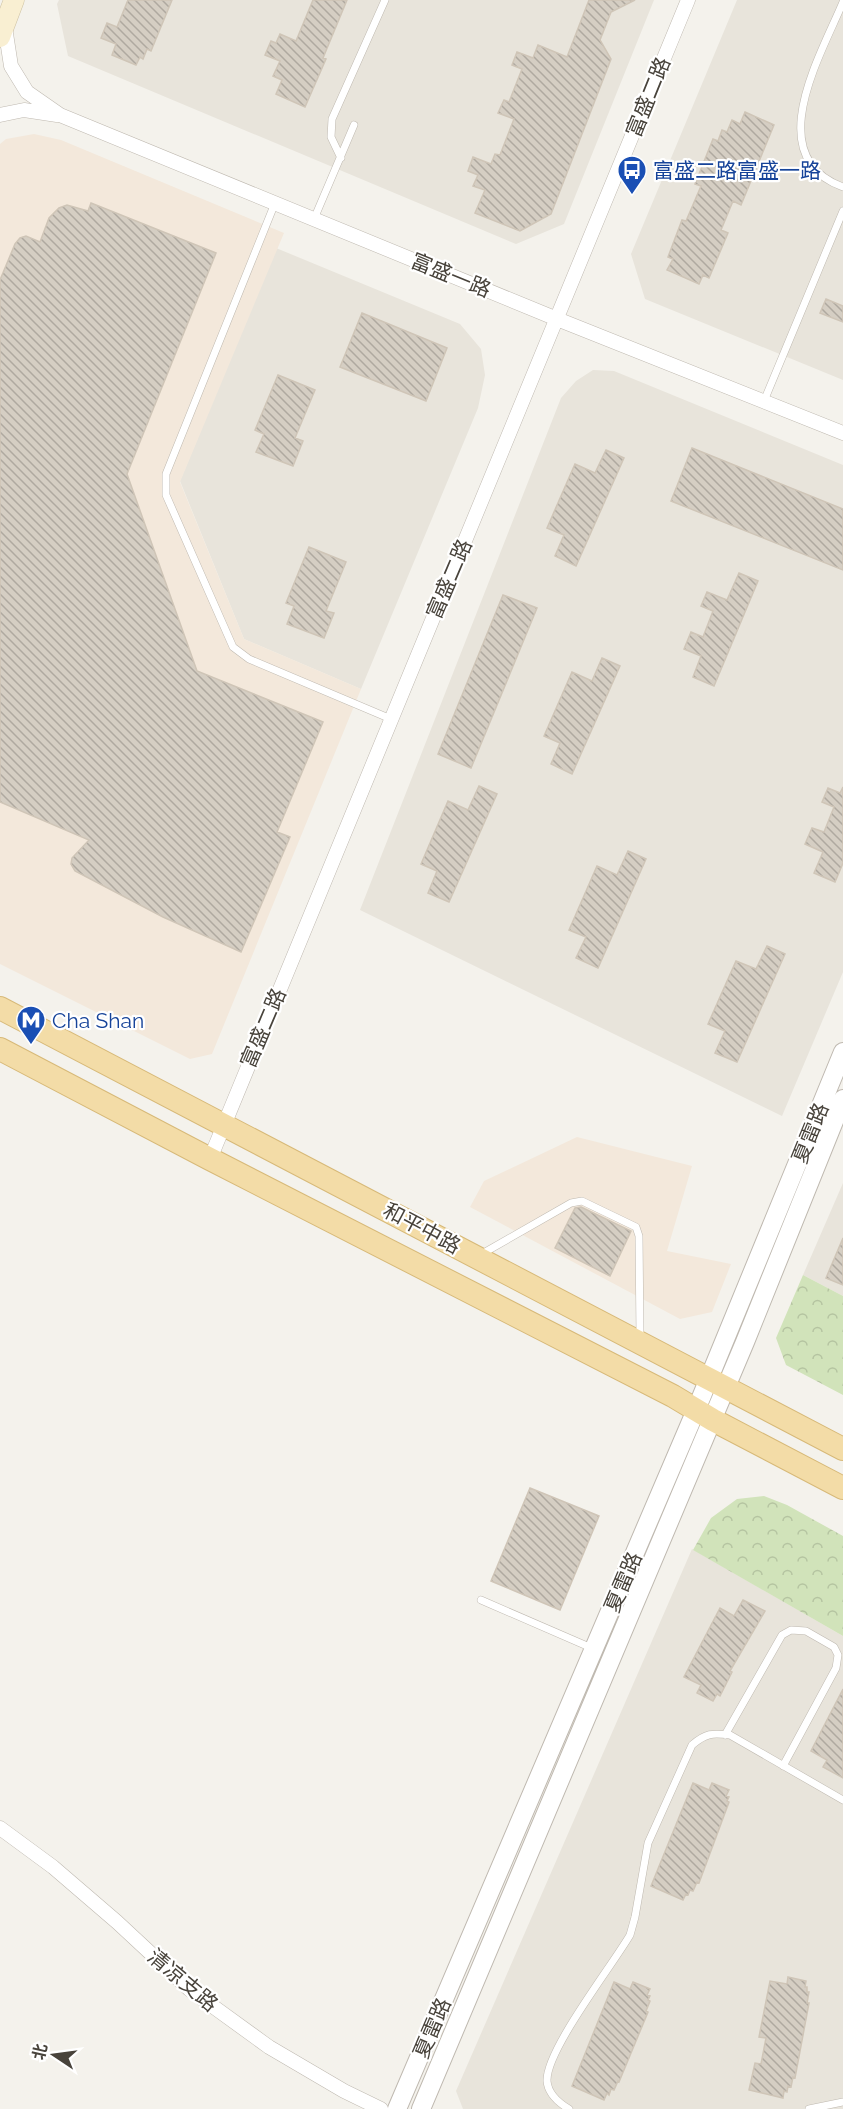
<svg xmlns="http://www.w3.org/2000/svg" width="843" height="2109" font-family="Raleway,'Noto Sans SC',sans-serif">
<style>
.residential{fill:#e8e4db}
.commercial{fill:#f3e8db}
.park{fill:url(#park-crowns)}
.building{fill:url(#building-back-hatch);stroke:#cfc5b7;stroke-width:1.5}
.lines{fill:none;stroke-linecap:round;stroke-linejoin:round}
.service-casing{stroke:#bfb9b0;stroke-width:8}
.minor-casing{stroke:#bfb9b0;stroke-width:15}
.tertiary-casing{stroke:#bfb9b0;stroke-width:20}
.secondary-casing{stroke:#cec2a2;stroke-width:21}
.primary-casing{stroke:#d7b978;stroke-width:24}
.service{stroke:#fff;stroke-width:7}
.minor{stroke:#fff;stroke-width:14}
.tertiary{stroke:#fff;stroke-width:18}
.secondary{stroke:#f9efd2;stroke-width:20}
.primary{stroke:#f3dca7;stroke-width:22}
.labels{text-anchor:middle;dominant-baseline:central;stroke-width:4.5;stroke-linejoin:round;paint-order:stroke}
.street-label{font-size:21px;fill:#48433b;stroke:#fff}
.transit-label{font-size:21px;fill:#164399;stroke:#fff;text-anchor:start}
</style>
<defs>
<pattern id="park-crowns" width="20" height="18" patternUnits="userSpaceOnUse" patternTransform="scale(1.5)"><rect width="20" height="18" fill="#d1e3ba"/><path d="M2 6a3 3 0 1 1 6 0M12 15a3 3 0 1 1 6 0" fill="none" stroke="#b5c4a1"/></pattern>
<pattern id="building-back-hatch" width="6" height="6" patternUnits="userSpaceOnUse" patternTransform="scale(1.5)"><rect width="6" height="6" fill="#d5cec3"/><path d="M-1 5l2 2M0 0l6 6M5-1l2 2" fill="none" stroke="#afa9a0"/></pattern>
</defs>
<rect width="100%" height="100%" fill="#f4f2ec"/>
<path class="residential" d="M 59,0 L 654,0 L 564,224 L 516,244 L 68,56 L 57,4 Z
M 737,0 L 843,0 L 843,380 L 645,299 L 631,254 Z
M 276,248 L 460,324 L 481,349 L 485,375 L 478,408 L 361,689 L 244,639 L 180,481 Z
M 593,370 L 614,371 L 843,465 L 843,972 L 782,1116 L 360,910 L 561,398 L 576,381 Z
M 843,1183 L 843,1296 L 803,1275 Z
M 692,1549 L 843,1636 L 843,2109 L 463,2109 L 456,2091 Z"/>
<path class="commercial" d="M 34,134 L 61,140 L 284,233 L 180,482 L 244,639 L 361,689 L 212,1054 L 190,1059 L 0,964 L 0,144 L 6,139 Z
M 577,1137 L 692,1166 L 667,1251 L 731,1264 L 712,1312 L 680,1319 L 470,1207 L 484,1181 Z"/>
<path class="park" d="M 803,1275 L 843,1296 L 843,1395 L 786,1365 L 776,1338 Z
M 764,1496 L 787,1505 L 843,1536 L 843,1636 L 693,1550 L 711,1518 L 737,1499 Z"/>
<path class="building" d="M 128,0 L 172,0 L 151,51 L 147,49 L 143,59 L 140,57 L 136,65 L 112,55 L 116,44 L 101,38 L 107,23 L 117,27 Z
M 313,0 L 347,0 L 323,58 L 326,59 L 305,107 L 276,94 L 282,80 L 273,76 L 280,61 L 265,55 L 271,41 L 276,43 L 280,34 L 296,41 Z
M 589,0 L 635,0 L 611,12 L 600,40 L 611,59 L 551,214 L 520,231 L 475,213 L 485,190 L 473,186 L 478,175 L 468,171 L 473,157 L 491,164 L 495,154 L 500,155 L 514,119 L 498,113 L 504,100 L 509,102 L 522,69 L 512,65 L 517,52 L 533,58 L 538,45 L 567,57 Z
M 745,112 L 774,125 L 741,205 L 733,201 L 721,230 L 728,233 L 709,278 L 703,275 L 699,284 L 667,270 L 673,259 L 668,257 L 682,220 L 686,221 L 701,186 L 695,184 L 713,139 L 718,141 L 722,130 L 727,132 L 732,120 L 740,124 Z
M 91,203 L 216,253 L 127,474 L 197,671 L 323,722 L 277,832 L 290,837 L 241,952 L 163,917 L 75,871 L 71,864 L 72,858 L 89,840 L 0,802 L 0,280 L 15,244 L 20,238 L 26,236 L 40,242 L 49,218 L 59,208 L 67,205 L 88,211 Z
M 826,299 L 843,306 L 843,322 L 820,313 Z
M 362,313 L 447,348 L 426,401 L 340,367 Z
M 278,375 L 315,390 L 295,438 L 303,441 L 293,466 L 256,452 L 264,434 L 255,430 Z
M 692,448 L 843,509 L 843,570 L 671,501 Z
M 606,450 L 624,458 L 576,566 L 555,556 L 564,535 L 547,528 L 575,464 L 595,473 Z
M 309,547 L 346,562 L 326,611 L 334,613 L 324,638 L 287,624 L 294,606 L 286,603 Z
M 739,573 L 758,581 L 714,686 L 693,677 L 701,656 L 684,649 L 691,632 L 703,637 L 713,611 L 701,606 L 707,592 L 727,600 Z
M 503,595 L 537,608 L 471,768 L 438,754 Z
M 602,658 L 620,666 L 572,774 L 551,764 L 560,743 L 544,736 L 572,672 L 592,681 Z
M 479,786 L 497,794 L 449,902 L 428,893 L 437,871 L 421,864 L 448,801 L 468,810 Z
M 843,787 L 843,863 L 835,882 L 814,873 L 823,852 L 805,844 L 812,828 L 824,832 L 834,807 L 822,802 L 828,788 L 840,793 Z
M 628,851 L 646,859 L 598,968 L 576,958 L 586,937 L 569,930 L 597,866 L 617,875 Z
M 767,946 L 785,954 L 737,1062 L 715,1053 L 725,1031 L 708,1024 L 736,961 L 756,969 Z
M 581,1207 L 631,1231 L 610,1276 L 555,1248 L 575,1208 Z
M 843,1238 L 843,1285 L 826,1278 Z
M 530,1488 L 599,1516 L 560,1610 L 491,1581 Z
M 743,1600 L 765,1611 L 730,1671 L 732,1672 L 720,1696 L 717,1694 L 713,1701 L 697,1693 L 701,1685 L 684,1677 L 720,1608 L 734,1616 Z
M 843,1689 L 843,1778 L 823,1767 L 827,1760 L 811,1751 Z
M 693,1783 L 709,1790 L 712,1783 L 729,1790 L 726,1796 L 729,1797 L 727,1801 L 729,1802 L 699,1883 L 697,1882 L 693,1891 L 690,1890 L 688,1895 L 686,1894 L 683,1900 L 651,1886 Z
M 788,1977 L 806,1981 L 805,1987 L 807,1987 L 807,1992 L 809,1992 L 807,2003 L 809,2003 L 795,2078 L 793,2077 L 791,2087 L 788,2086 L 787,2092 L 784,2091 L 783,2098 L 749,2090 L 755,2063 L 761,2064 L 766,2038 L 759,2037 L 770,1981 L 787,1984 Z
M 614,1982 L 630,1989 L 633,1982 L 650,1989 L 647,1995 L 650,1996 L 648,2000 L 650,2001 L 646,2011 L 648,2012 L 619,2082 L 618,2081 L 614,2090 L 611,2089 L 609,2095 L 607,2093 L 604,2100 L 572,2086 Z"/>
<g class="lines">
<g class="service-casing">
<path id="service" d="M 843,2 C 821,55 760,157 843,187
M 341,158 L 331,137 L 332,119 L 385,0
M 275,203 L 166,474 L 166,495 L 233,647 L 249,659 L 391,719
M 314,219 L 354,125
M 764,401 L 843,211
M 480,1255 L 571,1203 L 582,1201 L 636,1227 L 639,1236 L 640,1336
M 481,1600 L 594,1649
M 725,1735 L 782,1635 L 791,1630 L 806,1631 L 834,1647 L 838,1655 L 836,1668 L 783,1766
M 569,2109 C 559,2103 548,2093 547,2081 C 546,2050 612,1966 630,1935 L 635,1917 L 648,1843 L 692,1745 C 706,1733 712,1733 730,1735 L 843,1800
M 809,2109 L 843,2102"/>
</g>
<g class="minor-casing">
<path id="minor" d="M 5,27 L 11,66 L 27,92 L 60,115 L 557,319 L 843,433
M 0,115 L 24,110 L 57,115
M 210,1159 L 688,0
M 0,1828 L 53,1867 L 117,1922 L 189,1989 L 269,2047 L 344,2091 L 381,2109"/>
</g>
<g class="tertiary-casing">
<path id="tertiary" d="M 397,2109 L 696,1410 L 843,1052
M 421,2109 L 745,1342 L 843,1099"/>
</g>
<g class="secondary-casing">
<path id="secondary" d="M 0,37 L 14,0"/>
</g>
<g class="primary-casing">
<path id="primary" d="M 0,1008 L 843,1449
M 0,1049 L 210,1159 L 673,1396 L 713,1420 L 843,1488"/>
</g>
<use href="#service" class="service"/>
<use href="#minor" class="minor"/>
<use href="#tertiary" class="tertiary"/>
<use href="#secondary" class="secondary"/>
<use href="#primary" class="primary"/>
</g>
<defs>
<g id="bus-pin" transform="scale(1.5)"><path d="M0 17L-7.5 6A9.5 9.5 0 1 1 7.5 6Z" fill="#1a4fb4" stroke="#fff"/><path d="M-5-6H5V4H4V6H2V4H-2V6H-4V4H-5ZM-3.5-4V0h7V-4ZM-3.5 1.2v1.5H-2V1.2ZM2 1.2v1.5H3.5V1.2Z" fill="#fff"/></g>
<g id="metro-pin" transform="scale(1.5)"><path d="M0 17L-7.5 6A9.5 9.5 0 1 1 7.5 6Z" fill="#1a4fb4" stroke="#fff"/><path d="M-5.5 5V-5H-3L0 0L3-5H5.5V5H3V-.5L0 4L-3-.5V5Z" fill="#fff"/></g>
</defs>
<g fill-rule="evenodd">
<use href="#bus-pin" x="632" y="170"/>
<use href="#metro-pin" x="31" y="1020"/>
</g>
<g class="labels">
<g class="street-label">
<text transform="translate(648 97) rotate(-68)">富盛二路</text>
<text transform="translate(451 275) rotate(22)">富盛一路</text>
<text transform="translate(449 579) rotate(-67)">富盛二路</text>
<text transform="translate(263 1028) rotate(-67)">富盛二路</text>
<text transform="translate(810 1133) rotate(-68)">夏雷路</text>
<text transform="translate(422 1228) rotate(28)">和平中路</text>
<text transform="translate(623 1582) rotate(-67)">夏雷路</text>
<text transform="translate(183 1980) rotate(40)">清凉支路</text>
<text transform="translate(432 2028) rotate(-67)">夏雷路</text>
</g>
<g class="transit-label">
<text x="653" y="170">富盛二路富盛一路</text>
<text x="52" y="1020">Cha Shan</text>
</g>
</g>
<g transform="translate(54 2055) rotate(283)" stroke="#ffffff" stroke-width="4.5" paint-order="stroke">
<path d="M0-4.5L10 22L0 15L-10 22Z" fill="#48433b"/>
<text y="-9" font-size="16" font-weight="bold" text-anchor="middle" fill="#48433b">北</text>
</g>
</svg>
